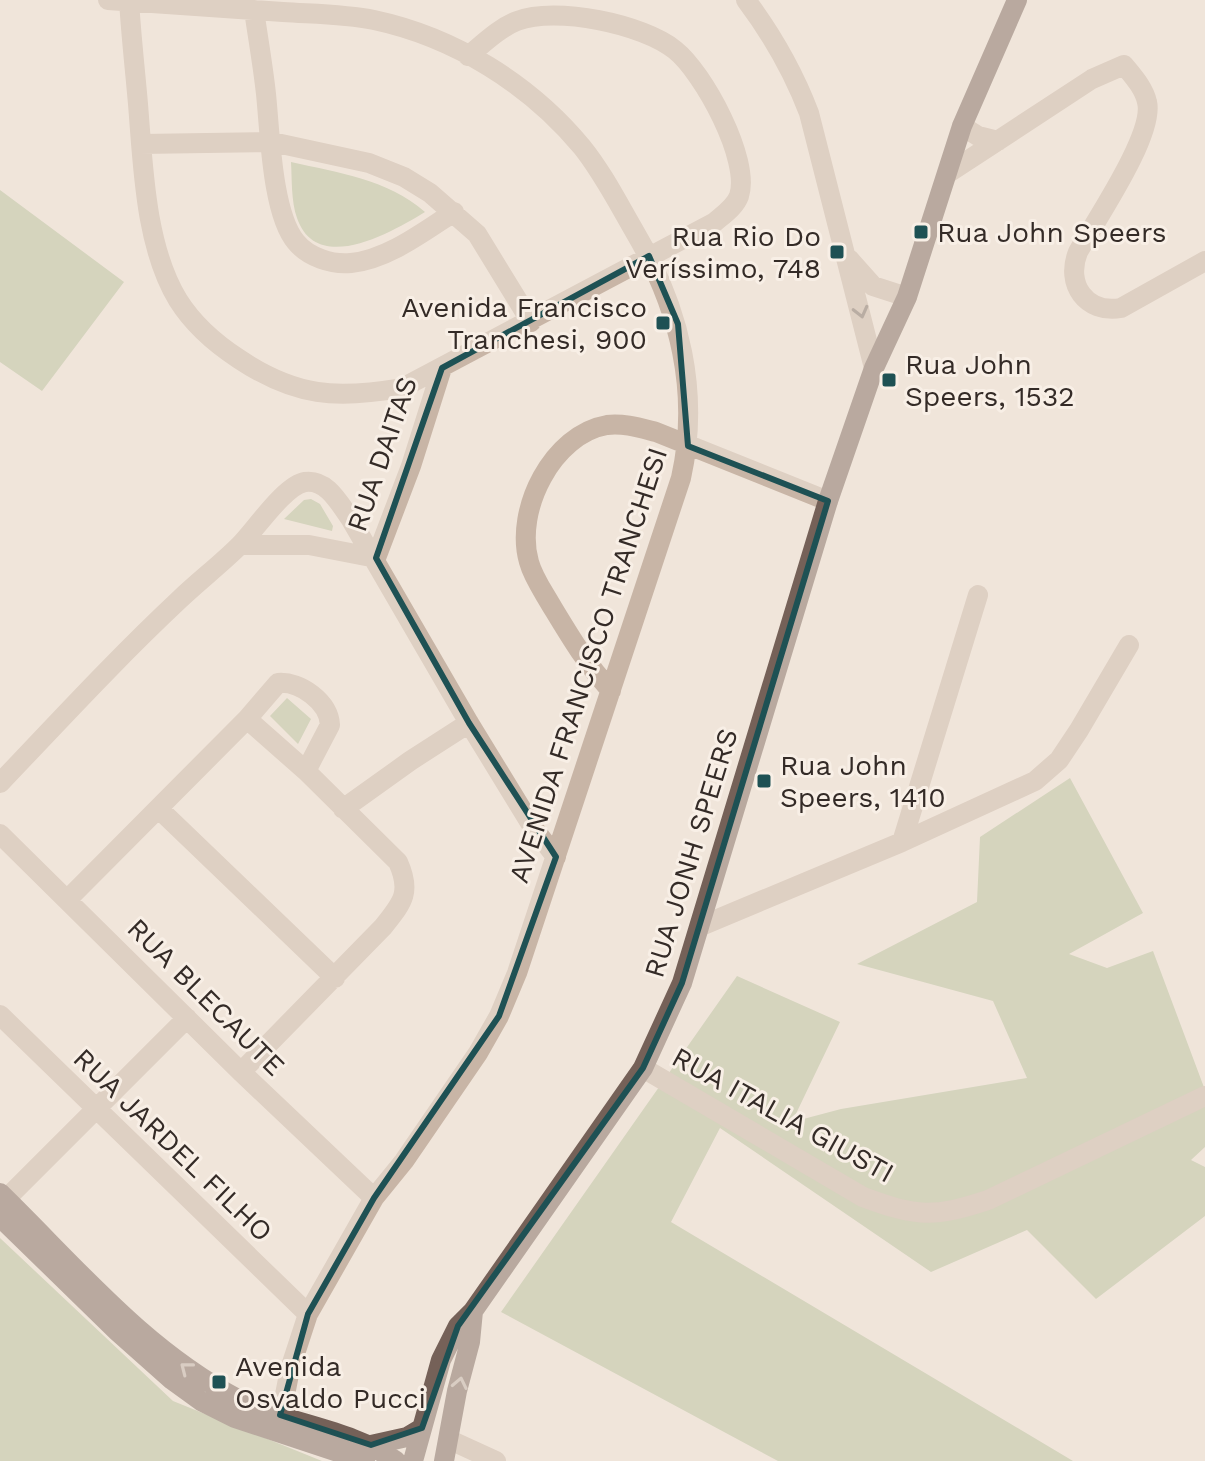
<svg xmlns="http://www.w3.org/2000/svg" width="1205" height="1461" font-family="'Work Sans',sans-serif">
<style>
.green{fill:#b3be9a}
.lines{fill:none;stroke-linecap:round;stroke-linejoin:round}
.minor{stroke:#c8b5a6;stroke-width:20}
.major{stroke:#756158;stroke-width:20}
.oneway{stroke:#776960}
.oneway2{stroke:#bdafa6}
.marked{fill:none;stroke:#1e5154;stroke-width:6;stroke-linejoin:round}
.poi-dot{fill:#1e5154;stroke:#f8efe6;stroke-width:3}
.labels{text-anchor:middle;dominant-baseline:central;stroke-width:6;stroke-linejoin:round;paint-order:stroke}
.poi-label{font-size:28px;fill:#342b27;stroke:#f8efe6;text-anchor:start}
.street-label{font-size:28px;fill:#342b27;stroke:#f8efe6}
</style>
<rect width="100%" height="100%" fill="#f0e5da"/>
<path class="green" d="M 291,162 C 339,173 387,179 425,212 C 392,232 317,276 297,218 C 291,201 292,179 291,162 Z
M 0,190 L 124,282 L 42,391 L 0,362 Z
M 311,499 L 320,504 L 333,526 L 332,531 L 284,519 L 304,500 Z
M 287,698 L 311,719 L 298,744 L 270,716 Z
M 1070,778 L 1143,913 L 1069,954 L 1107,968 L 1153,951 L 1205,1090 L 1205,1147 L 1191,1160 L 1205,1167 L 1205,1216 L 1096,1299 L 1027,1230 L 931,1272 L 720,1128 L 671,1222 L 1073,1461 L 778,1461 L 501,1312 L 737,976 L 840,1022 L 792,1122 L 841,1109 L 1027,1078 L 993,1001 L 857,964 L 977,902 L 980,837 Z
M 0,1238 L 173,1401 L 322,1461 L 0,1461 Z"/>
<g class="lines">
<path class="minor" d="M 108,0 C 166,4 225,8 283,12 C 313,14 345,14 374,20 C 454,37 530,84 582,147 C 603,173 619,205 636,234 C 680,309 700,393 681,478 L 517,973 L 499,1016 L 478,1053 L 404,1161 L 374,1198 L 308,1314 L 290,1369 L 278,1431
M 129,0 C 131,35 135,69 138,104 C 143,165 145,246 178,300 C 193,324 216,344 239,359 C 296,397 336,399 402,388 L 715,222 C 723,215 735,207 739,196 C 751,160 703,72 675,50 C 643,24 556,6 517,21 C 499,28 483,44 468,56
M 746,0 C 773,36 793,71 809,113 L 874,368
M 254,10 C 258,38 263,66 266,94 C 270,132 272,214 296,242 C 308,257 332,265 351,263 C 388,259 423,232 454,212
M 962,126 L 978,136 L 998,141
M 141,144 L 272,142 L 369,163 L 404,177 L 430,193 L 477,234 L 531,322
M 947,174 L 1092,79 L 1124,65 C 1133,76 1144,88 1147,102 C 1155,134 1095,221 1078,252 C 1065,284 1086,314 1121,308 L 1205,261
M 849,259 L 873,286 L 907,297
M 240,545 L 309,545 L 376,558
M 376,558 L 411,466 L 442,368
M 611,691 C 585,662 571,638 551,605 C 543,591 533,577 529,562 C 514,510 553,434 607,425 C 624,423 640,428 656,432 L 828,501
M 247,719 L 278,683 C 300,681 329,702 330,725 L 306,771
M 0,783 C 59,721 118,657 180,599 C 200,580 221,564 240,545 C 255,530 285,485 305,482 C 327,479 339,503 350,518 L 469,723 L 532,826 L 556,857
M 159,809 L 335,978
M 343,809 L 410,761 L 469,723
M 0,834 L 241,1072 L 374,1198
M 902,842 L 978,595
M 68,899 L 247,719 L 306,771 L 398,862 C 412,893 402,903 383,927 L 241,1072
M 701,926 L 902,842 L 1035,781 L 1059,760 L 1079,730 L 1129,645
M 0,1015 L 308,1314
M 643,1068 L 863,1197 C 917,1217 933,1218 988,1200 L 1205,1096
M 0,1205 L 187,1018
M 450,1440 L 496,1461"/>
<path class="major" d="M 0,1193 C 75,1266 144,1350 238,1399 C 288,1425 349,1428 396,1461
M 0,1217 L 118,1332 L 172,1380 L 201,1401 L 235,1418 L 365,1461
M 371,1445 L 407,1437 L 422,1428
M 413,1461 L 441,1360 L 458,1326 L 473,1311 L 643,1068 L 682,983 L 828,501 L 874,368 L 907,297 L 962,126 L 1017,0
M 444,1461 L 457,1391 L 470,1342 L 473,1311"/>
</g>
<defs><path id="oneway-chevron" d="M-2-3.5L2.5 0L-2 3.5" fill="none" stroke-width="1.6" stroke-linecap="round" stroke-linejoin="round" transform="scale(2)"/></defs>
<use class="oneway" href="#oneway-chevron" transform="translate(861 312) rotate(76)"/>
<g class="oneway2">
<use href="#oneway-chevron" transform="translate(186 1368) rotate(-142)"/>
<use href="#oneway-chevron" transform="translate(460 1383) rotate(-78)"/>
</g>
<path d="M0 0H1205V1461H0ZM 649,256 L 678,324 L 688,446 L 828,501 L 682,983 L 643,1068 L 458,1326 L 422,1428 L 371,1445 L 280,1415 L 308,1314 L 374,1198 L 499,1016 L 556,857 L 469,723 L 376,558 L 442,368 Z" fill="#f0e5da" fill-opacity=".55" fill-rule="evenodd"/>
<path class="marked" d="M 649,256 L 678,324 L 688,446 L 828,501 L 682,983 L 643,1068 L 458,1326 L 422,1428 L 371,1445 L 280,1415 L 308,1314 L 374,1198 L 499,1016 L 556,857 L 469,723 L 376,558 L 442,368 Z"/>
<g class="poi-dot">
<rect x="913" y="224" width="16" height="16" rx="4"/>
<rect x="829" y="244" width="16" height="16" rx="4"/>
<rect x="655" y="315" width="16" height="16" rx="4"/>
<rect x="881" y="372" width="16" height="16" rx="4"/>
<rect x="756" y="773" width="16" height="16" rx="4"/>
<rect x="211" y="1374" width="16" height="16" rx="4"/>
</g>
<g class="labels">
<g class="poi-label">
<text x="937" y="232">Rua John Speers</text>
<text x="821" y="236" text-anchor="end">Rua Rio Do<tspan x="821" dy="32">Veríssimo, 748</tspan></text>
<text x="647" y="307" text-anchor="end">Avenida Francisco<tspan x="647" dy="32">Tranchesi, 900</tspan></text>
<text x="905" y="364">Rua John<tspan x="905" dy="32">Speers, 1532</tspan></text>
<text x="780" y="765">Rua John<tspan x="780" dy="32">Speers, 1410</tspan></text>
<text x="235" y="1366">Avenida<tspan x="235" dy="32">Osvaldo Pucci</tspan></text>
</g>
<g class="street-label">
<text transform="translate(382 454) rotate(-71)">RUA DAITAS</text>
<text transform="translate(588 665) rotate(-72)">AVENIDA FRANCISCO TRANCHESI</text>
<text transform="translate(691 853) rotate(-73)">RUA JONH SPEERS</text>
<text transform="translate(206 997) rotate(45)">RUA BLECAUTE</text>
<text transform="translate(783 1115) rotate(29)">RUA ITALIA GIUSTI</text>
<text transform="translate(173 1145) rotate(44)">RUA JARDEL FILHO</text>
</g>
</g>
</svg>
